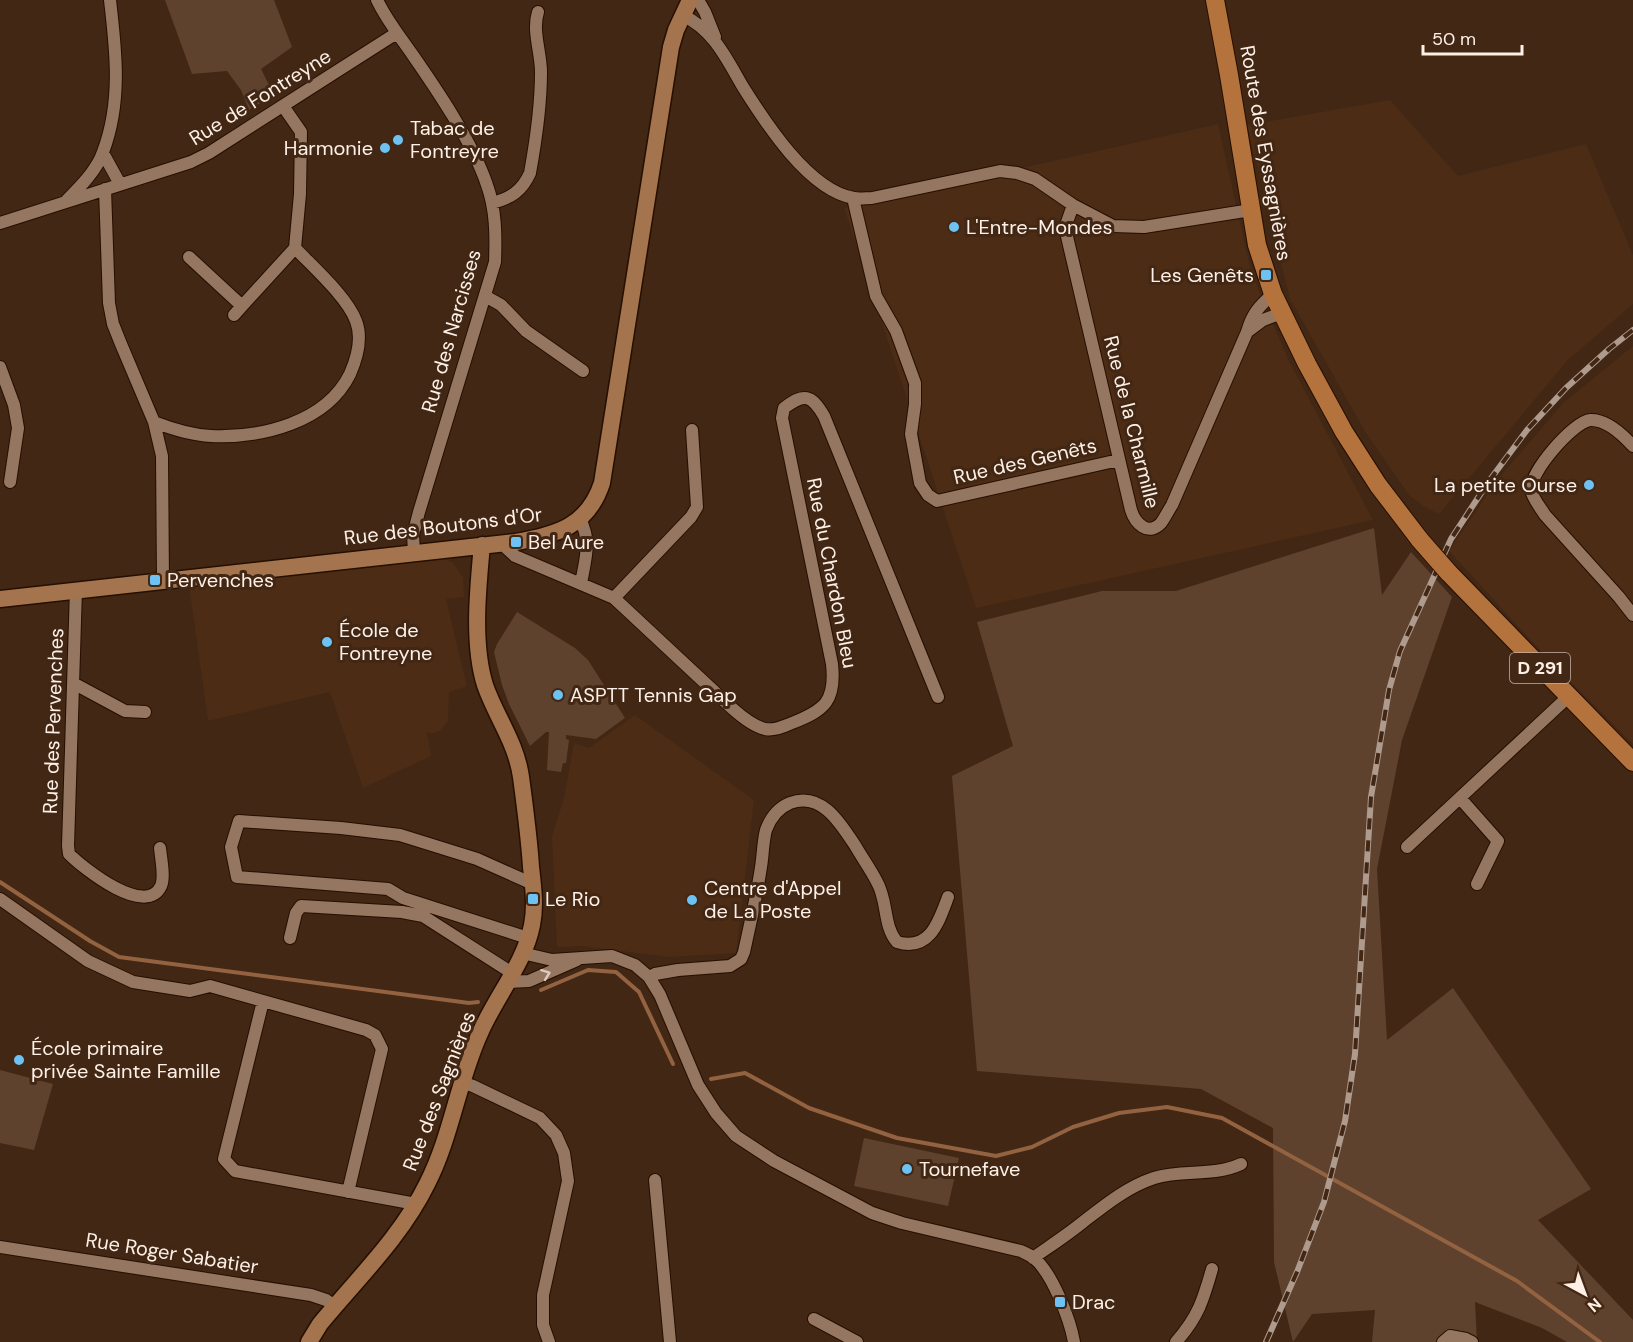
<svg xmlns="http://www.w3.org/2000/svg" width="1633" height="1342" font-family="'DM Sans',sans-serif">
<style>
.built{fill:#4c2c15}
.green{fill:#5f422e}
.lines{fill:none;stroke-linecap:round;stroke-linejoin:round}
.stream{stroke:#936240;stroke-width:4}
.street-casing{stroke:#260f00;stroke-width:14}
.secondary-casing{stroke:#260f00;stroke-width:19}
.primary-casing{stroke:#260f00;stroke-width:20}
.street{stroke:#947661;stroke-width:12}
.secondary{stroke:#a4744e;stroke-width:16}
.primary{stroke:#b4723c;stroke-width:18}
.rail-casing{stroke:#ae9b8e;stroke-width:6}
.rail{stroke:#412714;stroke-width:4;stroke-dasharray:11;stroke-linecap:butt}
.primary-bridge-casing{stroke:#260f00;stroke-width:20;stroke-linecap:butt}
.primary-bridge{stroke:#b4723c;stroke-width:18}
.oneway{stroke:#decbbf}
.poi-dot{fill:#6dc2f3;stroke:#412714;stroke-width:2}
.labels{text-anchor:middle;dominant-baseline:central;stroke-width:6;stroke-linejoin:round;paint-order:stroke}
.shield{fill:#412714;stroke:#c5b4a8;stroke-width:1.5}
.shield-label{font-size:18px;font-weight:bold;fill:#fef0e7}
.street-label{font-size:20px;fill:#fef0e7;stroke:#412714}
.poi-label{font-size:20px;fill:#fef0e7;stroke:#412714;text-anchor:start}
</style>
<rect width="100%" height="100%" fill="#412714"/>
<path class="built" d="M 1390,100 L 1458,176 L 1586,144 L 1633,255 L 1633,304 L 1568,360 L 1439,514 L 1423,506 L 1409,495 L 1366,433 L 1290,299 L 1247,125 Z
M 1218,124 L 1251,272 L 1288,359 L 1373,520 L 976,608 L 844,208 Z
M 1633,346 L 1633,744 L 1553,664 L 1449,551 L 1497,480 L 1563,403 Z
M 444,558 L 453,563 L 463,577 L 464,597 L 446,599 L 467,686 L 449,692 L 448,721 L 440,731 L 432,734 L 427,732 L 431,756 L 363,788 L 330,692 L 208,721 L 189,586 Z
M 635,715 L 754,800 L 736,953 L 669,957 L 581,946 L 557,947 L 552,836 L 564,798 L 574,743 L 589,748 Z"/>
<path class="green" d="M 165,0 L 274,0 L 292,47 L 261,69 L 274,95 L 249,110 L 241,90 L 227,71 L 192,74 Z
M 1374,528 L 1382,595 L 1411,552 L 1452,597 L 1402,740 L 1377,869 L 1387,1040 L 1453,988 L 1591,1189 L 1538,1220 L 1633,1320 L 1633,1342 L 1567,1342 L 1542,1328 L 1475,1302 L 1477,1342 L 1372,1342 L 1375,1310 L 1312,1314 L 1293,1342 L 1274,1262 L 1273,1128 L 1201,1089 L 977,1071 L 952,776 L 1013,746 L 977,622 L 1102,591 L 1176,591 Z
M 517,612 L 575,648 L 588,660 L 625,718 L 596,739 L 566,735 L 566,739 L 569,740 L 566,763 L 563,763 L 561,772 L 547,770 L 549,732 L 546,732 L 530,746 L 509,704 L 502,685 L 494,652 L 497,644 Z
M 0,1070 L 53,1084 L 34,1150 L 0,1143 Z
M 864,1138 L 959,1158 L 948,1206 L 854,1186 Z"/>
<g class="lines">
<path class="stream" d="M 0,882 L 90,941 L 119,957 L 469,1003 L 478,1002
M 541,990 L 588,970 L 616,972 L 639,992 L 673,1064
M 711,1079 L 745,1073 L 809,1108 L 897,1138 L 996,1156 L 1032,1147 L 1073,1127 L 1119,1113 L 1167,1107 L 1222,1118 L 1517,1281 L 1600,1342"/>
<g class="street-casing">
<path id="street" d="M 377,0 C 387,21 399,35 412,54 C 437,90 473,143 487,185 C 496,210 496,236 495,262 L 419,512 L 413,535 L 414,552
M 698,0 L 705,12 L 715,37
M 682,15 C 714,30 726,58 743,87 C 765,122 809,191 854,198 C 859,199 866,198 872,198 L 1000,171 L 1017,173 L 1035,179 L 1073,205 L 1113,226 L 1144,227 L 1251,210
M 103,153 L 120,184
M 105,189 L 109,303 L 113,324 L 121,344 L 154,422 L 162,456 L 163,579
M 853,198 L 876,296 L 896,331 L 915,383 L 915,404 L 911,434 L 920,483 L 928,495 L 937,501 L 1119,460
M 67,200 C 80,187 97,170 103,152 C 122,102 116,51 110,0
M 492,203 C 511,198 522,191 530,173 C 536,140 541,106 541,72 C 541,52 532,31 538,12
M 1073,205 L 1065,228 L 1131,510 C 1135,523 1148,537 1161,523 C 1165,518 1168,511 1172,505 L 1247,332 C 1252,314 1259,306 1273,294
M 0,223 L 191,162 L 209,153 L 392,36 L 397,36
M 189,257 L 242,306 L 295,248
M 485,296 L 501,305 L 526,331 L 583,371
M 234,315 L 242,306
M 1247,332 L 1263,320 L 1282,313
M 0,367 L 14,405 L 18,428 L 10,482
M 154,422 C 172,429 191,435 211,436 C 261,438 326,423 350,374 C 357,358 363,339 356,321 C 347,297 313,267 295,248 L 300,194 L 301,132 L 283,106
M 1633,446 C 1623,435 1606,419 1590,420 C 1573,422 1529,473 1531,490 C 1533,499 1540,507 1545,515 L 1619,597 L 1633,615
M 580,519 C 592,543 585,559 581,584
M 501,543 L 515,556 L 614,598 L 733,709 C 742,717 753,726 765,729 C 775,731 784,726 792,723 C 825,710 836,701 832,664 L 782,418 L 784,408 C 804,393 811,394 824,416 L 938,697
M 76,589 L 68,846 L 69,854 C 84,869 146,918 161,886 C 165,877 161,859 160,848
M 614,598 L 691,517 L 697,507 L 692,430
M 73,683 L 125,711 L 145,712
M 1460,798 L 1498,841 L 1477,884
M 1407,847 L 1568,697
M 0,899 L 88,961 L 133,982 L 190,991 L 210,986 L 366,1030 L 375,1035 L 382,1049 L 348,1192
M 290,938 L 296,913 L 301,906 L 402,912 L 423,916 L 512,973
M 528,938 L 403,898 L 388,889 L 237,877 L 231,847 L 239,821 L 341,828 L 400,835 L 477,859 L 533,884
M 522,953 L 552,960 L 612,956 L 635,965 L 649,977 L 660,995 L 698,1085 L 716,1113 L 736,1136 L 774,1161 L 872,1213 L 902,1223 L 1021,1251 C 1025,1253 1030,1255 1034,1258 C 1052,1273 1070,1319 1074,1342
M 649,977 L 655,974 L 678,970 L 730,966 L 741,959 L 744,952 C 750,924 757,895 761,867 C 763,855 763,841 766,830 C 770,819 778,808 790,803 C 822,791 841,824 856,847 C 863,859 871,870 877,882 C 888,901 883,926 897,942 C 930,952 939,921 948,897
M 507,982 L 529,981 L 577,960
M 263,1001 L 224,1159 L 235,1171 L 416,1204
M 461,1082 L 473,1086 L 540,1118 L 556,1135 L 564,1153 L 568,1181 L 543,1295 L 543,1325 L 549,1342
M 655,1180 L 670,1342
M 0,1247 L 311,1295 L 326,1300 L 335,1306
M 1033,1258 C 1050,1246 1067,1235 1083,1222 C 1105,1205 1127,1187 1154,1178 C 1183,1169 1213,1177 1241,1164
M 814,1319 L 857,1342
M 1176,1342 C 1198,1317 1203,1301 1212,1269
M 1443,1342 L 1450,1336 L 1466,1339 L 1472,1342"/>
</g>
<g class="secondary-casing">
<path id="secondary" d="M 0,599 L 516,542 C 557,535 588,526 602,483 L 671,47 L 676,30 L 690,0
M 309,1342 L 320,1324 C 357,1279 401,1237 427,1184 C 452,1135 458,1080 481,1031 C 496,997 525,962 532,925 C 536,906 533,885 531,867 C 529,836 525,807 521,777 C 516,742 496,717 485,685 C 472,643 478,588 482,545"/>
</g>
<g class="primary-casing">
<path id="primary" d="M 1215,0 L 1229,75 L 1257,245 L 1273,294 L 1307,364 L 1344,432 L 1378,485 L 1420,540
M 1448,572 L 1633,762"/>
</g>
<use href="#street" class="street"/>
<use href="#secondary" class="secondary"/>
<use href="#primary" class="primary"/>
<g class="rail-casing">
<path id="rail" d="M 1266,1342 L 1297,1272 L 1324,1202 L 1345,1121 L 1355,1054 L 1371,797 L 1389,690 L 1400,651 L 1451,539 L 1489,481 L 1527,430 L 1566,388 L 1609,349 L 1633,330"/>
</g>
<use href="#rail" class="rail"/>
<g class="primary-bridge-casing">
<path id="primary-bridge" d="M 1420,540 L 1448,572"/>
</g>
<use href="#primary-bridge" class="primary-bridge"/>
</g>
<defs><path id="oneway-chevron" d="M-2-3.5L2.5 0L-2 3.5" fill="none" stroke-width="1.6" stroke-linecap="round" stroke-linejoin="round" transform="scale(1.5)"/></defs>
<use class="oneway" href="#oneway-chevron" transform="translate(546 974) rotate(-21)"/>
<g class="poi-dot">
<circle cx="398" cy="140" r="6"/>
<circle cx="385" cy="148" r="6"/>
<circle cx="954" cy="227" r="6"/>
<rect x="1260" y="269" width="12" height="12" rx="3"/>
<circle cx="1589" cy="485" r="6"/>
<rect x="510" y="536" width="12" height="12" rx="3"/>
<rect x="149" y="574" width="12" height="12" rx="3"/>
<circle cx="327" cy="642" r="6"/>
<circle cx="558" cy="695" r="6"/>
<rect x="527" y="893" width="12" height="12" rx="3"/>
<circle cx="692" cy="900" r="6"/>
<circle cx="19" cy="1060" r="6"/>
<circle cx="907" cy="1169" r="6"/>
<rect x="1054" y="1296" width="12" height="12" rx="3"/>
</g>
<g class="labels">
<rect class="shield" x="1510" y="653" width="60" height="30" rx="4.5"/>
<g class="shield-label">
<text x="1540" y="668">D 291</text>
</g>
<g class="street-label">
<text transform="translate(260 97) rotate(-32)">Rue de Fontreyne</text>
<text transform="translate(1266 153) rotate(80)">Route des Eyssagnières</text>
<text transform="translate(451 331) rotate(-74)">Rue des Narcisses</text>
<text transform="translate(1132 422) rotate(76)">Rue de la Charmille</text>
<text transform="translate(1025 461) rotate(-13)">Rue des Genêts</text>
<text transform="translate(443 526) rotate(-7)">Rue des Boutons d'Or</text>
<text transform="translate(832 573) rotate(79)">Rue du Chardon Bleu</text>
<text transform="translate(53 721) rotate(-88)">Rue des Pervenches</text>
<text transform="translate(439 1091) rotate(-69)">Rue des Sagnières</text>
<text transform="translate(172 1253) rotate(9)">Rue Roger Sabatier</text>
</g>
<g class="poi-label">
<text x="410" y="128">Tabac de<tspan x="410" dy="23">Fontreyre</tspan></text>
<text x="373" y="148" text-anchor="end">Harmonie</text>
<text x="966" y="227">L'Entre-Mondes</text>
<text x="1254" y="275" text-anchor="end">Les Genêts</text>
<text x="1577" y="485" text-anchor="end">La petite Ourse</text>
<text x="528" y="542">Bel Aure</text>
<text x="167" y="580">Pervenches</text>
<text x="339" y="630">École de<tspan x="339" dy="23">Fontreyne</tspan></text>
<text x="570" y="695">ASPTT Tennis Gap</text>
<text x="704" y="888">Centre d'Appel<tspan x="704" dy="23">de La Poste</tspan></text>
<text x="545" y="899">Le Rio</text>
<text x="31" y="1048">École primaire<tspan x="31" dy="23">privée Sainte Famille</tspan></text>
<text x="919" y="1169">Tournefave</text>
<text x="1072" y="1302">Drac</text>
</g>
</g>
<g transform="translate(1585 1294) rotate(139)" stroke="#412714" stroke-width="4.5" paint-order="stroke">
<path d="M0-4.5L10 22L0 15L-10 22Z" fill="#fef0e7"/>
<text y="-9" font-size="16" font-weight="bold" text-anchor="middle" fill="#fef0e7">N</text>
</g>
<path d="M1423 45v9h99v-9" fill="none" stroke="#fef0e7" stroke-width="3"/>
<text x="1432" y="45" font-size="18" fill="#fef0e7" stroke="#412714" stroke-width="4.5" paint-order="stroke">50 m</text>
</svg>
